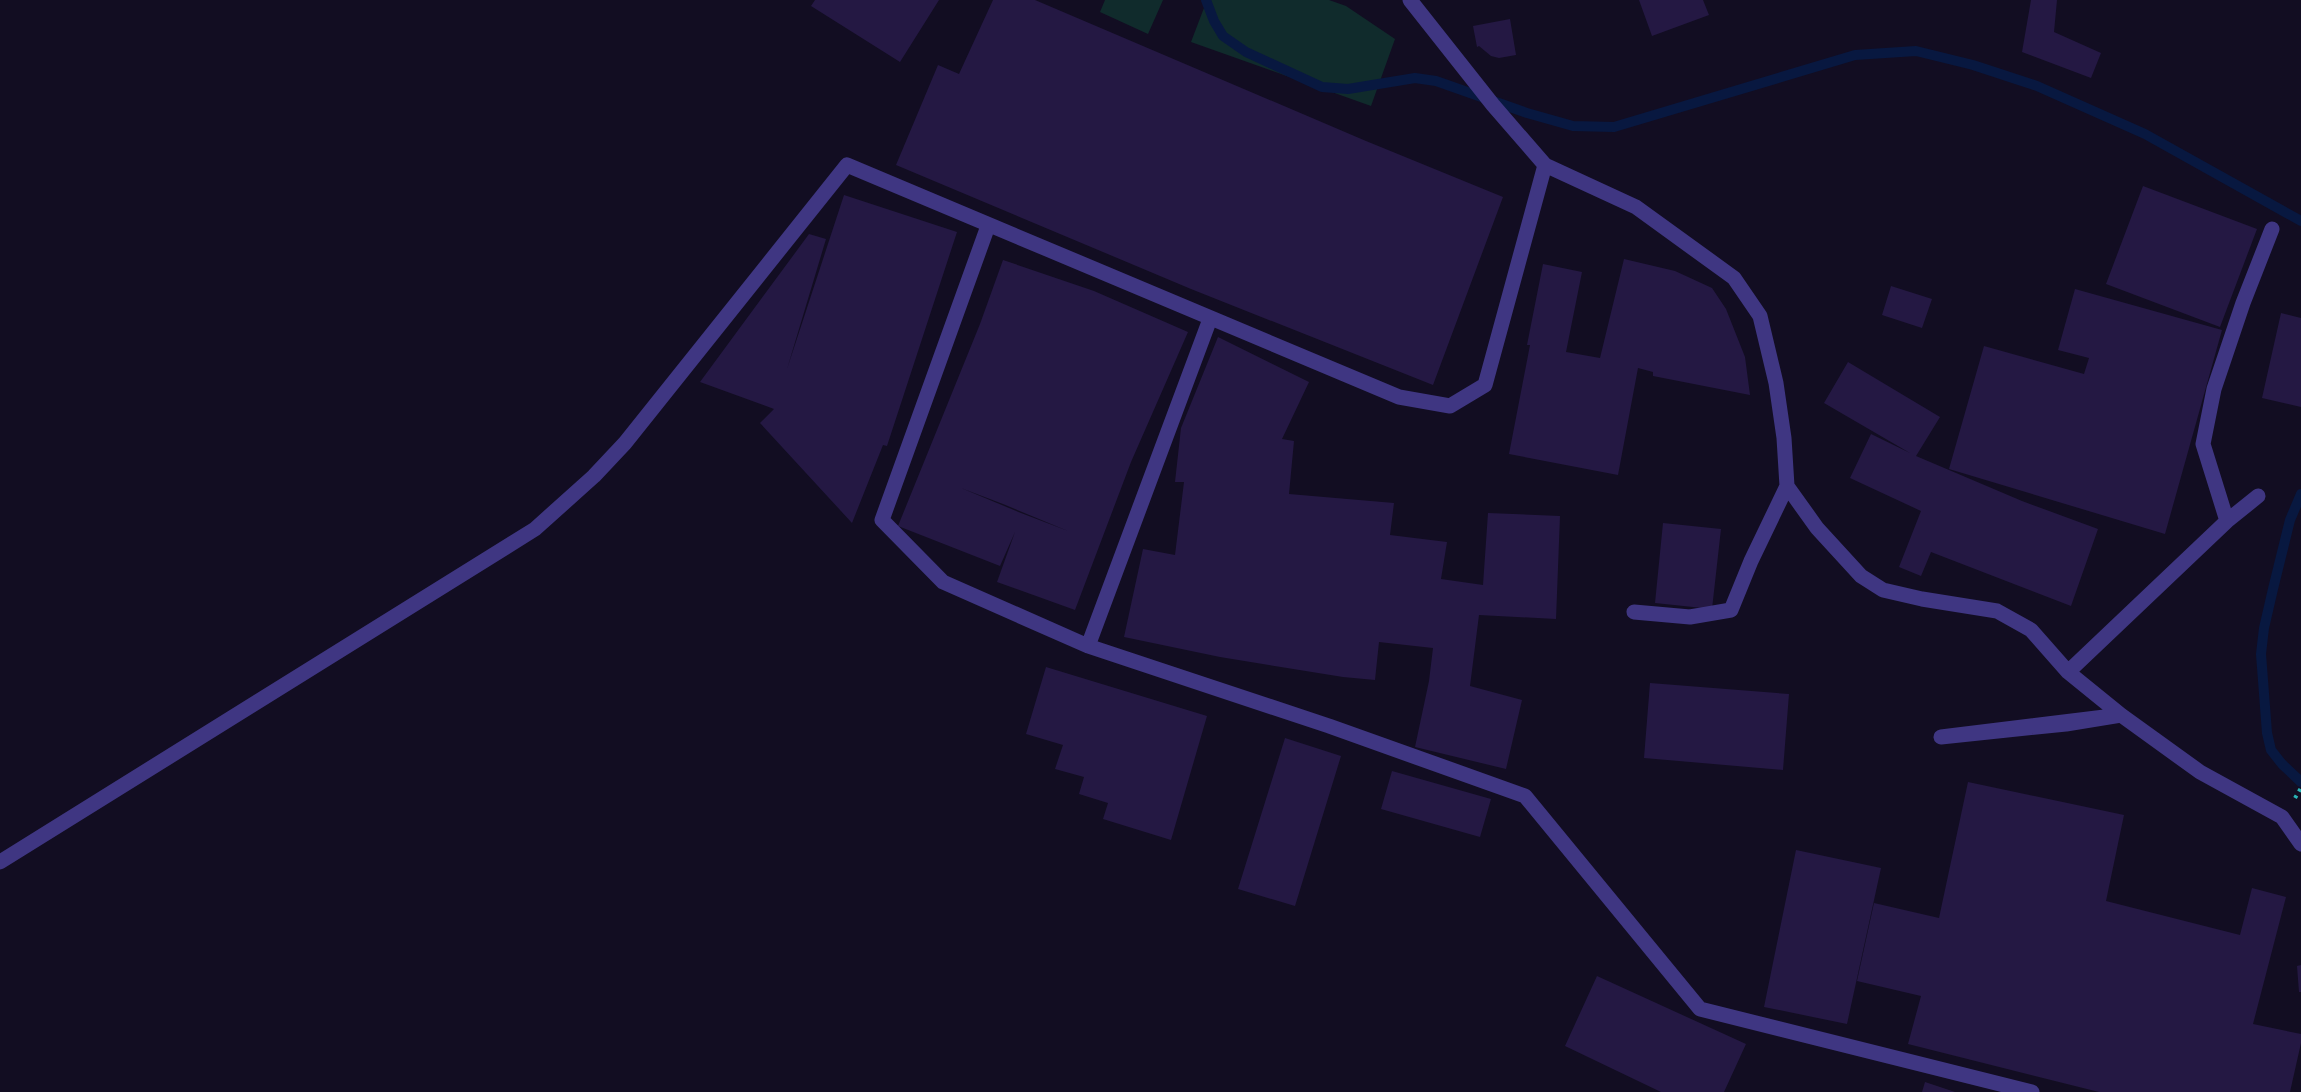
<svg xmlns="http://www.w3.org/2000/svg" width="2301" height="1092" font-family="Manrope,sans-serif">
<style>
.green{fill:#102b2c}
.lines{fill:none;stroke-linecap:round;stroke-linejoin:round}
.stream{stroke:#081840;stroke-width:10}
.building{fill:#241843;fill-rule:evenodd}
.path{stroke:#2ab4b6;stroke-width:4;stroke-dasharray:3 4.5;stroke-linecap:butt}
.minor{stroke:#3f3682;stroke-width:15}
</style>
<rect width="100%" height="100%" fill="#120d22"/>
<path class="green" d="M 1105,0 L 1163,0 L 1148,34 L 1100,12 Z
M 1207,0 L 1329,0 L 1346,6 L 1395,39 L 1371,106 L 1191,42 Z"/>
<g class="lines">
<path class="stream" d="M 1206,0 L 1214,21 L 1223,36 L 1246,52 L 1322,87 L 1348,89 L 1415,78 L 1436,81 L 1527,113 L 1573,126 L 1614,127 L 1855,55 L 1916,51 L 1973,65 L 2037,86 L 2145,134 L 2301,221
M 2301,494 L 2290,520 L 2273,589 L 2264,628 L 2261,654 L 2267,733 L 2271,750 L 2282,764 L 2301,782"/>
</g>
<path class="building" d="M 815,0 L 939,0 L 900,62 L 811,6 Z
M 993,0 L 1035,0 L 1366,141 L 1503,197 L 1433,385 L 1191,289 L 896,165 L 938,65 L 959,74 Z
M 1639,0 L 1703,0 L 1709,15 L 1652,36 Z
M 2031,0 L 2057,0 L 2054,32 L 2101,53 L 2091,78 L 2022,52 Z
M 1510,19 L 1516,55 L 1499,58 L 1491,56 L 1479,46 L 1477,47 L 1473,26 Z
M 2143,186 L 2257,229 L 2220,327 L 2106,284 Z
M 844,195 L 957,232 L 887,446 L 883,445 L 852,523 L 760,423 L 774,409 L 700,382 L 809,234 L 826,239 L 787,369 Z
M 1624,259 L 1675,271 L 1712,288 L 1726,309 L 1745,357 L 1750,395 L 1653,376 L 1653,372 L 1638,368 L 1618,475 L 1509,454 L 1530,345 L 1527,345 L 1543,264 L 1582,272 L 1566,352 L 1600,358 Z
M 1003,260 L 1094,291 L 1188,332 L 1131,462 L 1075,610 L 997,582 L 1015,532 L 1000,566 L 898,526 L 980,324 ZM 961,488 L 1003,504 L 1068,531 L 1021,513 Z
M 1891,286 L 1932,299 L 1922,328 L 1882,315 Z
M 2075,289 L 2222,330 L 2165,534 L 1949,469 L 1984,346 L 2084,374 L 2089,358 L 2058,350 Z
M 2281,313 L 2301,318 L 2301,407 L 2262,398 Z
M 1218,337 L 1309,382 L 1282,439 L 1294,441 L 1289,494 L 1394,503 L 1390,535 L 1447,542 L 1441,579 L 1483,585 L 1488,513 L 1560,516 L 1556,619 L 1479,615 L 1470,686 L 1522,700 L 1506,769 L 1415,747 L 1429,681 L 1433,648 L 1379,642 L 1375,680 L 1343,677 L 1220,657 L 1124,637 L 1143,549 L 1175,555 L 1184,482 L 1175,482 L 1181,428 Z
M 1848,362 L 1940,417 L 1916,456 L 2022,501 L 2098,529 L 2071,606 L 1931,552 L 1921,576 L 1899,567 L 1921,511 L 1850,478 L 1871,434 L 1910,453 L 1824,403 Z
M 1663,523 L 1721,529 L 1712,609 L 1655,603 Z
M 1046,667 L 1207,716 L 1171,840 L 1103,819 L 1108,803 L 1079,794 L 1084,777 L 1055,769 L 1063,745 L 1026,734 Z
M 1650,683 L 1789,694 L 1783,770 L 1644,758 Z
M 1285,738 L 1341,756 L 1295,906 L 1238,889 Z
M 1392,771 L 1491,799 L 1480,837 L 1381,809 Z
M 1968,782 L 2124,815 L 2106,901 L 2240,935 L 2252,888 L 2286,897 L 2253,1024 L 2301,1034 L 2301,1043 L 2290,1092 L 2099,1092 L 1908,1044 L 1921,996 L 1857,981 L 1874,903 L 1939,918 Z
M 1796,850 L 1881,868 L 1847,1024 L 1764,1007 Z
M 2301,965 L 2301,992 L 2299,992 L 2297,966 Z
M 1597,976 L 1746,1044 L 1724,1092 L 1661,1092 L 1565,1046 Z
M 1925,1082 L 1955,1092 L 1922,1092 Z"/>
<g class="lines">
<path class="path" d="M 2295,798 L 2301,788"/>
<path class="minor" d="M 1410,0 L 1493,105 L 1545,165 L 1636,207 L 1734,278 L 1760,316 L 1776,383 L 1784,438 L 1787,486 L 1817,528 L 1861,576 L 1883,590 L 1922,599 L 1997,611 L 2031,630 L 2068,672 L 2121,715 L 2200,772 L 2282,817 L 2301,844
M 988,226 L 882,520 L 943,582 L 1088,646 L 1329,726 L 1525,796 L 1700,1009 L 2032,1092
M 2227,521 L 2203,444 L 2214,389 L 2243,303 L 2272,229
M 1634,612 L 1690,617 L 1731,610 L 1751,561 L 1787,486
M 1088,646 L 1210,319
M 2068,672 L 2227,521 L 2258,496
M 2121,715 L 2066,724 L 1941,737 Z
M 0,862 L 535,529 L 594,476 L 625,443 L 847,165 L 1399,397 L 1450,406 L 1485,385 L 1545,165"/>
</g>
</svg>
